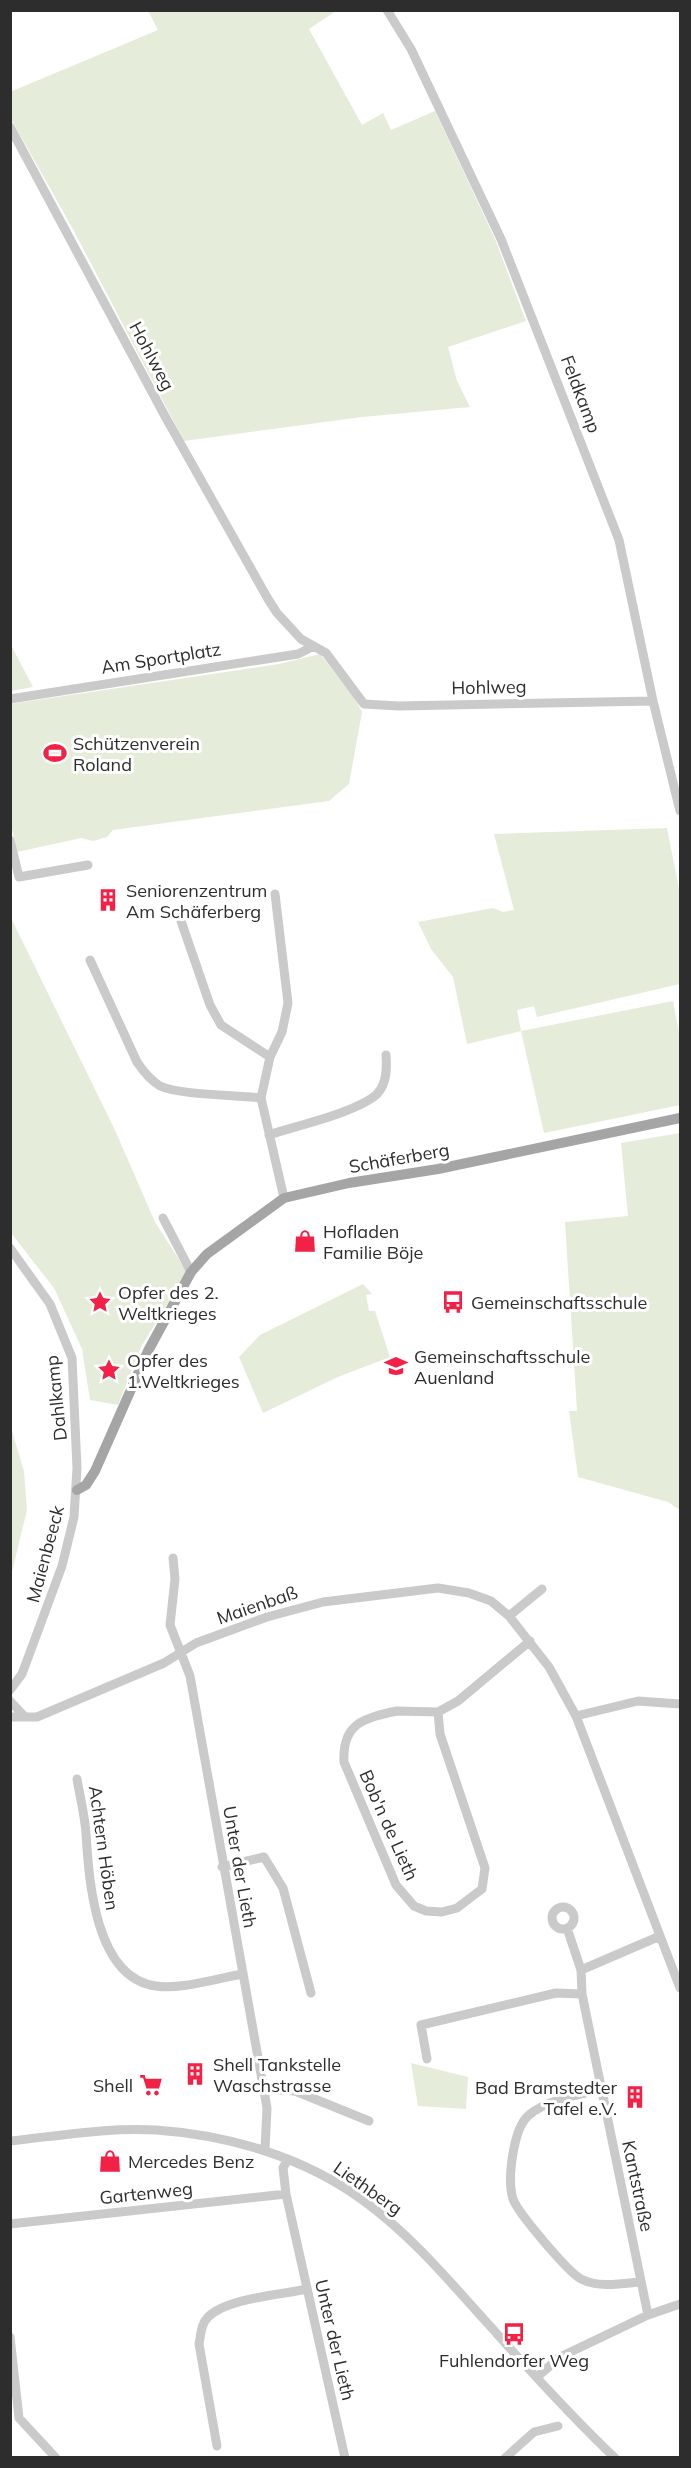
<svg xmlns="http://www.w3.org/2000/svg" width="691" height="2468" font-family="Mulish,sans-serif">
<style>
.green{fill:#e5ecd9}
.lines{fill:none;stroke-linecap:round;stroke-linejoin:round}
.minor{stroke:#cacaca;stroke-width:9}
.major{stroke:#a5a5a5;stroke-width:10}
.labels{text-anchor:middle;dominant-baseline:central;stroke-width:6;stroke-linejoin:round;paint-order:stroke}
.street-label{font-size:18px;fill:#2d2d2d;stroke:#fff}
.poi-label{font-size:18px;fill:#2d2d2d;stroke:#fff;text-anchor:start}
</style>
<rect width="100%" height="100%" fill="#fff"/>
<path class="green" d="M 148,11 L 336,11 L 309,29 L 362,125 L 383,113 L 391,130 L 435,111 L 495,239 L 526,321 L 448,347 L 457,381 L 470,407 L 362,417 L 184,441 L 74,231 L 11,119 L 10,92 L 158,30 Z
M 10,645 L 11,645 L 33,687 L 11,691 Z
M 320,654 L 354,697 L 362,712 L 349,784 L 329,801 L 113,830 L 107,837 L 93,841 L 81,838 L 17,852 L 10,820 L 10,704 L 279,664 Z
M 667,828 L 680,894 L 680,984 L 537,1017 L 534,1006 L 517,1010 L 521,1031 L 673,1001 L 680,1037 L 680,1105 L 544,1133 L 521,1031 L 467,1044 L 453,977 L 431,949 L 418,922 L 493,908 L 503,912 L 514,910 L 494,834 Z
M 10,916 L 114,1128 L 155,1222 L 187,1272 L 141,1347 L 118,1405 L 90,1400 L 82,1349 L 54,1288 L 11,1233 Z
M 680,1133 L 680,1510 L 668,1502 L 578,1477 L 569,1411 L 577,1411 L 565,1222 L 628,1216 L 621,1143 Z
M 363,1284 L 372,1294 L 366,1295 L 369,1311 L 375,1311 L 390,1357 L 338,1377 L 263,1413 L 239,1357 L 260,1335 Z
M 11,1428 L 24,1471 L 27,1510 L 11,1576 Z
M 411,2063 L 468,2077 L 466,2109 L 418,2106 Z"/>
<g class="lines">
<path class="minor" d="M 387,10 L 411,49 L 501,239 L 619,540 L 653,701 L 680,811
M 10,127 L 166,418 L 268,599 L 277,613 L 301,639 L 326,653 L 364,704 L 399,706 L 653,701
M 10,699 L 298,654 L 314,646
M 10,840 L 19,877 L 88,865
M 275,894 L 288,1003 L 282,1032 L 270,1057 L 261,1098 L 284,1198
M 181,921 L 210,1005 L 221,1025 L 270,1057
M 90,960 L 137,1062 C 143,1071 150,1080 160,1086 C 179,1095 237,1095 261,1098
M 269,1135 C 295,1126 358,1112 377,1094 C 387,1084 387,1068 386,1055
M 163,1218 L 191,1272
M 10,1248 L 50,1304 L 72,1358 L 77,1468 L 74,1517 L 62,1566 L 22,1674 L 10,1690
M 173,1558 L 175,1579 L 170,1625 L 190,1676 L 267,2108 L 265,2150
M 509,1616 L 542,1589
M 10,1701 L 25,1717
M 397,1711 L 438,1712 L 440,1734 L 485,1868 L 482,1889 L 457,1908 L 442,1912 L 426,1911 L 414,1906 L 396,1885 L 344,1762 C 342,1723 364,1718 397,1711 Z
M 438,1712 L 458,1701 L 530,1641
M 576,1716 L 638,1701 L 680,1704
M 10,1717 L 37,1717 L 164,1663 L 196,1643 L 267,1617 L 323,1602 L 438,1588 L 469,1593 L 491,1601 L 509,1616 L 549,1667 L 576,1716 L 680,1988
M 77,1779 C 80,1797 85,1816 86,1834 C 89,1880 95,1978 156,1986 C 180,1990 218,1978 243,1974
M 222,1867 L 264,1857 L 283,1888 L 311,1993
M552 1918a11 11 0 1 1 22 0a11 11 0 1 1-22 0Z
M 567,1928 L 581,1970
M 427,2059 L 421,2025 L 556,1993 L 582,1994
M 264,2089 L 295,2091 L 369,2121
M 602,2089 C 579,2095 548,2099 529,2115 C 513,2128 507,2180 513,2199 C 518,2213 568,2272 581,2279 C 599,2288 620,2284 640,2282
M 10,2141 C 58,2136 108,2127 156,2130 C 229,2135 304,2157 364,2201 C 412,2236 450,2282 490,2326 C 530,2371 571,2416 615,2458
M 288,2159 L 283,2168 L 286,2194 L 345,2458
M 10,2224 L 286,2194
M 648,2315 L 582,1994 L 581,1970 L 660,1936
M 10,2337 L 19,2418 L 56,2458
M 537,2377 L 560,2357 L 648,2315 L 680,2304
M 217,2446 L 199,2344 C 201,2334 201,2324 208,2317 C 227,2298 280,2295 307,2289
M 505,2458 L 534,2432 L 558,2426"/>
<path class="major" d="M 77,1490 L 86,1485 L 95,1471 L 148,1351 L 191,1272 L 207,1254 L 284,1198 L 349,1183 L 438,1169 L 680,1118"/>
</g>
<defs>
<g id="stadium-bare" transform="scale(1.8)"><path d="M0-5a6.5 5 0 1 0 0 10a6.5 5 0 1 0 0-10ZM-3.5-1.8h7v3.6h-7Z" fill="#f22145" stroke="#fff" stroke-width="2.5" paint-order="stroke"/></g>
<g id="building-bare" transform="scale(1.8)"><path d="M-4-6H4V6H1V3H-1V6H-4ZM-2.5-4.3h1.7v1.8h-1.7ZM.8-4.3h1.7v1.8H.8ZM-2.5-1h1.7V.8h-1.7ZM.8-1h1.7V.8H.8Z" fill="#f22145" stroke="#fff" stroke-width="2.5" paint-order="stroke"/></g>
<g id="shop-bare" transform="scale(1.8)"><path d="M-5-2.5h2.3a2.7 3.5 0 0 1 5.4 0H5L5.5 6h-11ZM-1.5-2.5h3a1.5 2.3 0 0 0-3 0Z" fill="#f22145" stroke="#fff" stroke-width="2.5" paint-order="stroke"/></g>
<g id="sight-bare" transform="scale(1.8)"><path d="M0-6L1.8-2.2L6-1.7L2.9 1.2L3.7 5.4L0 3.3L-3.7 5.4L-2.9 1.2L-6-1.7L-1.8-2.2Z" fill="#f22145" stroke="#fff" stroke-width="2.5" paint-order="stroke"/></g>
<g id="bus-bare" transform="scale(1.8)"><path d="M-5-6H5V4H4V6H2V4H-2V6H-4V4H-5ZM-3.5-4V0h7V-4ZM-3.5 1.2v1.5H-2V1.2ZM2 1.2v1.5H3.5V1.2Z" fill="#f22145" stroke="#fff" stroke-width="2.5" paint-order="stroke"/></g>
<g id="school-bare" transform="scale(1.8)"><path d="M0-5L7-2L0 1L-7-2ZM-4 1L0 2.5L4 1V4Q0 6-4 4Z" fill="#f22145" stroke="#fff" stroke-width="2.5" paint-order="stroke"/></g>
<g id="supermarket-bare" transform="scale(1.8)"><path d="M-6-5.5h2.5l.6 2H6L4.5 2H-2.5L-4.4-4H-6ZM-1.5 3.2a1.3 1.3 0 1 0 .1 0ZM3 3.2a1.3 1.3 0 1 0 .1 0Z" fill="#f22145" stroke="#fff" stroke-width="2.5" paint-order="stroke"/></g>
</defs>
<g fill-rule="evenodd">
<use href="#stadium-bare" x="55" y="753"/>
<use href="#building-bare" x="108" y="900"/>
<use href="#shop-bare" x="305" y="1241"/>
<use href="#sight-bare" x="100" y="1302"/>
<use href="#bus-bare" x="453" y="1302"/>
<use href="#school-bare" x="396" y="1366"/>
<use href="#sight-bare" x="109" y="1370"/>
<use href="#building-bare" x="195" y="2074"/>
<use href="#supermarket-bare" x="151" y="2085"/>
<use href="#building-bare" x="635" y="2097"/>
<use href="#shop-bare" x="110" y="2161"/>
<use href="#bus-bare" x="514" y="2334"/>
</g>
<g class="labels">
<g class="street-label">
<text transform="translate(152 356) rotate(62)">Hohlweg</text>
<text transform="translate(581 394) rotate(69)">Feldkamp</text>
<text transform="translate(161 658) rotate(-9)">Am Sportplatz</text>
<text transform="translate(489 687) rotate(-1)">Hohlweg</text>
<text transform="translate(399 1158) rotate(-10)">Schäferberg</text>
<text transform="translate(56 1398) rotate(-96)">Dahlkamp</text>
<text transform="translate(45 1554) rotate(-75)">Maienbeeck</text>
<text transform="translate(257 1605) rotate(-19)">Maienbaß</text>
<text transform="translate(389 1825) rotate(66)">Bob'n de Lieth</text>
<text transform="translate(104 1848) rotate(82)">Achtern Höben</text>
<text transform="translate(240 1867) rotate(80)">Unter der Lieth</text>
<text transform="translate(638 2186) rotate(78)">Kantstraße</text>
<text transform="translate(368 2188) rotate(35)">Liethberg</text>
<text transform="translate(146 2193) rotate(-6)">Gartenweg</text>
<text transform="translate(335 2340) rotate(77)">Unter der Lieth</text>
</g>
<g class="poi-label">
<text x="73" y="743">Schützenverein<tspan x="73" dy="21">Roland</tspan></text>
<text x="126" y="890">Seniorenzentrum<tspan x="126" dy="21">Am Schäferberg</tspan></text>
<text x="323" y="1231">Hofladen<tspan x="323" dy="21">Familie Böje</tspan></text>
<text x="118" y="1292">Opfer des 2.<tspan x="118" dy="21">Weltkrieges</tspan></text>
<text x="471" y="1302">Gemeinschaftsschule</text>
<text x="414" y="1356">Gemeinschaftsschule<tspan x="414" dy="21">Auenland</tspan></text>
<text x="127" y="1360">Opfer des<tspan x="127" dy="21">1.Weltkrieges</tspan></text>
<text x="213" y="2064">Shell Tankstelle<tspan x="213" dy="21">Waschstrasse</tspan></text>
<text x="133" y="2085" text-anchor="end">Shell</text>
<text x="617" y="2087" text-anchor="end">Bad Bramstedter<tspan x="617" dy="21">Tafel e.V.</tspan></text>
<text x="128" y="2161">Mercedes Benz</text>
<text x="514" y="2360" text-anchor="middle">Fuhlendorfer Weg</text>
</g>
</g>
<rect width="691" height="2468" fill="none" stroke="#2d2d2d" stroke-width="24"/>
</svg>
